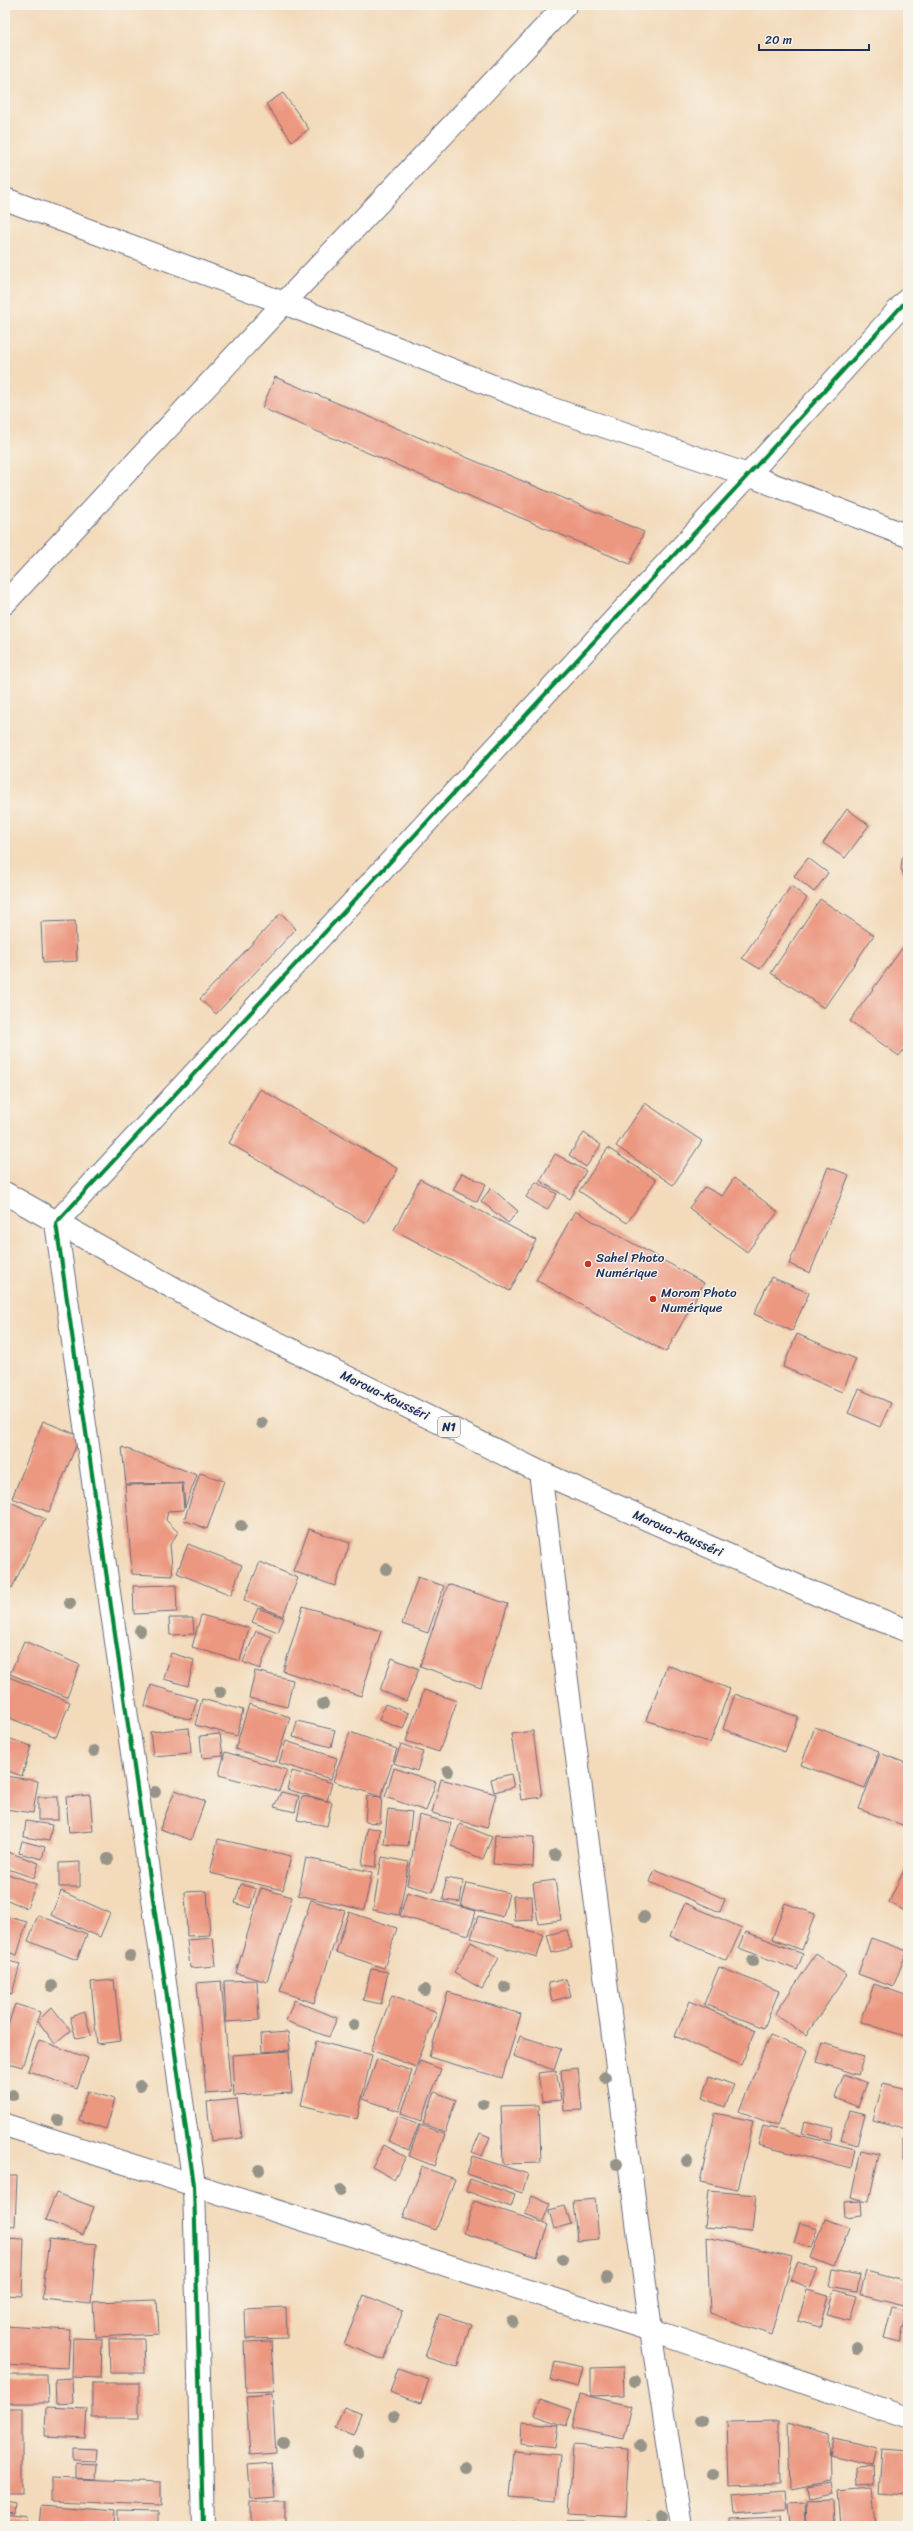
<svg xmlns="http://www.w3.org/2000/svg" width="913" height="2531" font-family="Sriracha,sans-serif">
  <style>
    .building { fill: #ec9780 }
    .lines { fill: none; stroke-linecap: round; stroke-linejoin: round }
    .minor-casing { stroke: #676b7e; stroke-width: 24 }
    .highway-casing { stroke: #676b7e; stroke-width: 24 }
    .minor { stroke: #fff; stroke-width: 22 }
    .highway { stroke: #fff; stroke-width: 22 }
    .cycleway-casing { stroke: #f7f3e8; stroke-width: 6 }
    .cycleway { stroke: #00873e; stroke-width: 4 }
    .tree { fill: #969488 }
    .poi-dot { fill: #c8321e; stroke: #f7f3e8; stroke-width: 1.5 }
    .labels { text-anchor: middle; dominant-baseline: central; stroke-width: 3; stroke-linejoin: round; paint-order: stroke }
    .shield { fill: #f7f3e8; stroke: #5d6a87; stroke-width: 1 }
    .shield-label { font-size: 12px; font-weight: bold; fill: #1b2f5e }
    .poi-label { font-size: 13px; fill: #1b2f5e; stroke: #f7f3e8; text-anchor: start }
    .street-label { font-size: 13px; fill: #1b2f5e; stroke: #f7f3e8 }
  </style>
  <rect width="100%" height="100%" fill="#f7f3e8"/>
  <filter id="ink" filterUnits="userSpaceOnUse"><feTurbulence type="fractalNoise" baseFrequency=".025" numOctaves="2"/><feDisplacementMap in="SourceGraphic" scale="8" xChannelSelector="R" yChannelSelector="G"/><feConvolveMatrix kernelMatrix="1 2 1 2 8 2 1 2 1" color-interpolation-filters="sRGB"/></filter>
  <filter id="wash" filterUnits="userSpaceOnUse"><feTurbulence type="fractalNoise" baseFrequency=".012" numOctaves="4" result="noise"/><feDisplacementMap in="SourceGraphic" scale="16" xChannelSelector="R" yChannelSelector="G"/><feGaussianBlur stdDeviation="0.9" result="paint"/><feColorMatrix in="noise" values="0 0 0 0 0 0 0 0 0 0 0 0 0 0 0 0 0 1.4 0 .05"/><feComposite in="paint" operator="in"/></filter>
  <g filter="url(#wash)">
    <rect width="100%" height="100%" fill="#f3daba"/>
    <g id="blocks">
      <g class="building">
        <path d="M283,93L309,129L292,141L266,104Z"/>
        <path d="M275,377L644,532L630,564L262,408Z"/>
        <path d="M847,809L869,825L845,858L823,843Z"/>
        <path d="M908,849V882L901,869L902,859Z"/>
        <path d="M808,858L828,873L814,892L794,876Z"/>
        <path d="M791,886L807,898L760,969L742,958Z"/>
        <path d="M820,899L874,935L824,1008L771,973Z"/>
        <path d="M281,913L296,929L216,1014L200,999Z"/>
        <path d="M75,921L77,961L43,963L41,922Z"/>
        <path d="M903,947L908,951V1044L899,1056L850,1021Z"/>
        <path d="M260,1089L398,1169L366,1223L229,1143Z"/>
        <path d="M645,1103L702,1141L673,1185L616,1146Z"/>
        <path d="M584,1133L601,1145L586,1167L569,1155Z"/>
        <path d="M608,1148L656,1180L627,1223L579,1191Z"/>
        <path d="M555,1154L586,1171L570,1199L540,1181Z"/>
        <path d="M828,1167L849,1175L810,1273L789,1264Z"/>
        <path d="M462,1173L486,1184L477,1202L453,1190Z"/>
        <path d="M734,1178L778,1212L747,1252L689,1208L705,1187L722,1196Z"/>
        <path d="M420,1179L536,1240L510,1291L394,1230Z"/>
        <path d="M536,1182L557,1194L547,1210L526,1197Z"/>
        <path d="M491,1188L518,1211L508,1223L481,1201Z"/>
        <path d="M575,1211L704,1283L666,1352L536,1280Z"/>
        <path d="M771,1277L809,1293L792,1331L754,1314Z"/>
        <path d="M797,1334L856,1359L842,1392L783,1367Z"/>
        <path d="M859,1389L891,1403L880,1427L848,1413Z"/>
        <path d="M43,1421L80,1436L49,1512L12,1498Z"/>
        <path d="M122,1447L197,1475L185,1507L183,1483L126,1484Z"/>
        <path d="M200,1473L224,1481L207,1529L184,1520Z"/>
        <path d="M182,1484L184,1510L168,1511L166,1520L178,1532L170,1545L173,1576L132,1574L125,1485Z"/>
        <path d="M11,1502L45,1519L12,1588L5,1585V1515Z"/>
        <path d="M309,1529L350,1543L335,1586L293,1571Z"/>
        <path d="M188,1544L242,1565L231,1595L177,1573Z"/>
        <path d="M260,1562L298,1578L283,1616L244,1600Z"/>
        <path d="M418,1577L444,1586L428,1633L402,1624Z"/>
        <path d="M448,1584L508,1604L481,1687L420,1666Z"/>
        <path d="M176,1585L177,1612L134,1614L133,1586Z"/>
        <path d="M303,1606L381,1631L361,1696L283,1671Z"/>
        <path d="M258,1608L284,1618L278,1632L252,1622Z"/>
        <path d="M201,1615L249,1628L240,1661L192,1647Z"/>
        <path d="M169,1618H193L194,1634L170,1635Z"/>
        <path d="M256,1631L272,1637L260,1669L243,1662Z"/>
        <path d="M24,1641L80,1665L67,1697L10,1674Z"/>
        <path d="M171,1653L194,1660L188,1686L164,1679Z"/>
        <path d="M392,1658L419,1669L406,1701L380,1690Z"/>
        <path d="M667,1665L730,1689L710,1743L646,1720Z"/>
        <path d="M255,1671L293,1680L287,1707L249,1698Z"/>
        <path d="M9,1677L70,1702L56,1737L5,1716V1686Z"/>
        <path d="M151,1685L197,1699L191,1720L145,1706Z"/>
        <path d="M424,1690L457,1701L439,1752L406,1741Z"/>
        <path d="M735,1694L798,1717L785,1752L723,1729Z"/>
        <path d="M202,1699L243,1710L237,1736L195,1725Z"/>
        <path d="M249,1704L290,1717L276,1762L235,1749Z"/>
        <path d="M385,1704L409,1713L403,1729L379,1720Z"/>
        <path d="M297,1721L335,1730L331,1747L293,1737Z"/>
        <path d="M815,1727L879,1751L865,1788L801,1765Z"/>
        <path d="M189,1728L191,1753L153,1756L150,1732Z"/>
        <path d="M533,1731L542,1797L521,1800L511,1734Z"/>
        <path d="M350,1732L397,1749L381,1797L333,1781Z"/>
        <path d="M220,1734L223,1756L202,1758L200,1736Z"/>
        <path d="M5,1737L31,1746L22,1776L5,1770Z"/>
        <path d="M286,1741L337,1758L331,1779L279,1763Z"/>
        <path d="M401,1744L423,1752L417,1771L394,1763Z"/>
        <path d="M225,1752L287,1770L279,1791L219,1775Z"/>
        <path d="M880,1753L908,1764V1827L859,1809Z"/>
        <path d="M394,1768L436,1782L426,1811L385,1797Z"/>
        <path d="M292,1771L332,1783L327,1801L287,1789Z"/>
        <path d="M511,1774L514,1787L494,1792L491,1779Z"/>
        <path d="M5,1776L38,1781L33,1813L5,1809Z"/>
        <path d="M441,1779L496,1794L487,1828L432,1813Z"/>
        <path d="M175,1790L205,1801L191,1840L160,1829Z"/>
        <path d="M281,1792L299,1796L295,1812L274,1807Z"/>
        <path d="M90,1795L93,1831L69,1833L66,1797Z"/>
        <path d="M302,1796L332,1802L327,1826L297,1820Z"/>
        <path d="M367,1796L382,1797L380,1823L365,1822Z"/>
        <rect x="38" y="1797" width="20" height="23"/>
        <path d="M388,1809L412,1812L408,1846L384,1844Z"/>
        <path d="M419,1815L451,1823L433,1892L407,1885Z"/>
        <path d="M26,1821L52,1825L49,1841L24,1837Z"/>
        <path d="M460,1824L492,1837L483,1859L451,1846Z"/>
        <path d="M367,1828L380,1829L376,1867L362,1865Z"/>
        <path d="M495,1835L534,1837L533,1867L493,1864Z"/>
        <path d="M218,1839L291,1856L283,1890L210,1873Z"/>
        <path d="M22,1841L45,1847L42,1859L19,1853Z"/>
        <path d="M5,1851L39,1863L34,1878L5,1868Z"/>
        <path d="M382,1857L409,1862L399,1915L373,1910Z"/>
        <path d="M306,1858L372,1872L364,1910L298,1895Z"/>
        <path d="M80,1862V1887H59V1863Z"/>
        <path d="M908,1862V1906L905,1911L889,1902Z"/>
        <path d="M655,1869L725,1899L720,1912L650,1882Z"/>
        <path d="M5,1873L36,1884L27,1908L5,1899Z"/>
        <path d="M446,1878L463,1881L460,1902L443,1900Z"/>
        <path d="M555,1880L561,1920L538,1923L533,1883Z"/>
        <path d="M467,1883L509,1893L503,1917L461,1906Z"/>
        <path d="M241,1884L256,1889L250,1908L235,1903Z"/>
        <path d="M261,1888L292,1897L267,1982L236,1973Z"/>
        <path d="M61,1891L110,1913L100,1937L51,1915Z"/>
        <path d="M207,1891L210,1935L187,1936L185,1892Z"/>
        <path d="M407,1892L476,1911L469,1935L400,1916Z"/>
        <path d="M513,1896H532L533,1920L515,1921Z"/>
        <path d="M311,1900L345,1911L314,2003L280,1991Z"/>
        <path d="M685,1903L742,1928L727,1961L670,1936Z"/>
        <path d="M785,1903L815,1914L802,1950L772,1939Z"/>
        <path d="M349,1912L397,1928L384,1968L336,1952Z"/>
        <path d="M38,1915L87,1934L77,1960L28,1941Z"/>
        <path d="M5,1916L27,1922L17,1955L5,1951Z"/>
        <path d="M478,1916L544,1935L537,1957L471,1938Z"/>
        <path d="M567,1930L572,1948L552,1953L547,1935Z"/>
        <path d="M746,1932L803,1954L797,1970L739,1948Z"/>
        <path d="M213,1938L216,1966L190,1968L187,1940Z"/>
        <path d="M871,1938L907,1951L893,1987L858,1974Z"/>
        <path d="M471,1942L499,1958L482,1989L454,1973Z"/>
        <path d="M816,1954L847,1975L806,2035L775,2014Z"/>
        <path d="M5,1960L20,1964L12,1994L5,1992Z"/>
        <path d="M719,1967L779,1991L764,2028L704,2004Z"/>
        <path d="M371,1969L388,1972L381,2004L363,2000Z"/>
        <path d="M566,1979L571,1996L552,2001L548,1983Z"/>
        <path d="M114,1980L121,2041L97,2044L91,1982Z"/>
        <path d="M257,1980L259,2020L226,2022L224,1981Z"/>
        <path d="M221,1981L231,2092L206,2094L197,1983Z"/>
        <path d="M874,1984L908,1996V2037L861,2022Z"/>
        <path d="M448,1992L521,2014L502,2078L429,2057Z"/>
        <path d="M392,1995L437,2012L416,2067L371,2050Z"/>
        <path d="M294,2000L337,2018L329,2037L286,2021Z"/>
        <path d="M690,2001L756,2030L741,2065L675,2036Z"/>
        <path d="M15,2004L40,2012L22,2067L5,2062V2035Z"/>
        <path d="M52,2007L71,2031L55,2044L38,2021Z"/>
        <path d="M85,2012L91,2036L76,2039L70,2017Z"/>
        <path d="M288,2032L290,2050L262,2052L261,2034Z"/>
        <path d="M770,2035L807,2050L777,2126L739,2111Z"/>
        <path d="M520,2036L561,2049L554,2070L513,2056Z"/>
        <path d="M39,2040L88,2058L77,2088L28,2071Z"/>
        <path d="M316,2041L372,2055L357,2119L301,2105Z"/>
        <path d="M823,2043L864,2056L858,2075L817,2062Z"/>
        <path d="M289,2051L292,2093L234,2096L232,2055Z"/>
        <path d="M377,2059L412,2071L399,2111L363,2099Z"/>
        <path d="M420,2061L441,2069L421,2121L401,2114Z"/>
        <path d="M578,2068L582,2110L564,2111L561,2070Z"/>
        <path d="M556,2071L561,2100L542,2102L538,2073Z"/>
        <path d="M844,2074L867,2083L858,2107L835,2098Z"/>
        <path d="M710,2076L734,2085L725,2107L702,2098Z"/>
        <path d="M883,2083L908,2089V2129L873,2120Z"/>
        <path d="M87,2091L115,2099L106,2129L79,2120Z"/>
        <path d="M435,2092L456,2100L445,2132L423,2124Z"/>
        <path d="M237,2099L242,2138L211,2141L207,2102Z"/>
        <path d="M539,2105L541,2163L503,2164L501,2106Z"/>
        <path d="M849,2110L865,2114L857,2145L841,2140Z"/>
        <path d="M715,2113L753,2121L738,2190L700,2182Z"/>
        <path d="M398,2116L419,2124L409,2150L388,2141Z"/>
        <path d="M805,2121L833,2128L830,2140L802,2133Z"/>
        <path d="M420,2125L445,2134L434,2166L409,2156Z"/>
        <path d="M763,2126L855,2149L851,2168L758,2145Z"/>
        <path d="M480,2133L490,2137L482,2156L472,2152Z"/>
        <rect x="903" y="2138" width="5" height="23"/>
        <path d="M384,2145L406,2157L394,2179L372,2167Z"/>
        <path d="M861,2150L879,2154L869,2201L851,2198Z"/>
        <path d="M472,2156L528,2174L522,2193L467,2174Z"/>
        <path d="M422,2167L455,2179L436,2230L403,2218Z"/>
        <path d="M5,2176H17L15,2226L5,2225Z"/>
        <path d="M470,2179L515,2195L511,2207L466,2191Z"/>
        <path d="M709,2191L756,2195L752,2231L705,2227Z"/>
        <path d="M56,2193L94,2207L83,2235L45,2220Z"/>
        <path d="M532,2196L550,2204L543,2221L525,2214Z"/>
        <path d="M595,2199L599,2239L577,2241L573,2201Z"/>
        <path d="M474,2201L548,2225L537,2257L464,2233Z"/>
        <path d="M861,2201L862,2215L845,2217L844,2202Z"/>
        <path d="M565,2206L571,2224L554,2229L549,2210Z"/>
        <path d="M825,2219L849,2228L834,2267L811,2258Z"/>
        <path d="M800,2223L818,2228L812,2248L794,2243Z"/>
        <path d="M707,2237L792,2257L771,2335L710,2313Z"/>
        <path d="M5,2238L24,2239L22,2296L5,2295Z"/>
        <path d="M49,2239L96,2244L91,2304L42,2299Z"/>
        <path d="M798,2262L818,2270L810,2288L790,2280Z"/>
        <path d="M832,2270L860,2275L857,2291L829,2286Z"/>
        <path d="M866,2271L908,2282V2306L860,2294Z"/>
        <path d="M807,2290L828,2296L820,2327L798,2321Z"/>
        <path d="M834,2290L857,2296L850,2321L827,2315Z"/>
        <path d="M364,2295L403,2311L384,2360L344,2344Z"/>
        <path d="M157,2300L159,2334L95,2337L93,2302Z"/>
        <path d="M286,2307L287,2338L246,2339L245,2309Z"/>
        <path d="M892,2307L907,2311L900,2342L884,2338Z"/>
        <path d="M439,2314L471,2324L457,2367L425,2357Z"/>
        <path d="M5,2326L70,2330L68,2368L5,2365Z"/>
        <path d="M908,2329V2348L903,2347Z"/>
        <path d="M73,2338L102,2339L101,2378L72,2377Z"/>
        <path d="M109,2339H144L145,2373H110Z"/>
        <path d="M271,2341L274,2391L246,2392L244,2342Z"/>
        <path d="M555,2361L583,2367L578,2387L551,2380Z"/>
        <path d="M623,2367L624,2395L591,2396V2368Z"/>
        <path d="M398,2368L429,2379L421,2403L390,2392Z"/>
        <path d="M5,2375H47L48,2403H5Z"/>
        <path d="M72,2378L73,2403L56,2404L55,2379Z"/>
        <rect x="92" y="2383" width="47" height="35"/>
        <path d="M272,2394L276,2453L250,2455L246,2396Z"/>
        <path d="M580,2394L631,2406L623,2439L572,2428Z"/>
        <path d="M540,2399L572,2410L566,2426L534,2415Z"/>
        <path d="M46,2407L87,2409L85,2438L45,2436Z"/>
        <path d="M344,2407L361,2414L353,2436L335,2429Z"/>
        <rect x="5" y="2408" width="17" height="85"/>
        <path d="M779,2421L780,2484L729,2486L727,2422Z"/>
        <path d="M522,2422L558,2425L555,2447L521,2443Z"/>
        <path d="M788,2423L829,2435L830,2481L790,2489Z"/>
        <path d="M834,2438L877,2448L873,2465L830,2455Z"/>
        <path d="M573,2445L629,2449L625,2517L569,2514Z"/>
        <path d="M73,2448L97,2449L96,2461L73,2460Z"/>
        <path d="M882,2450L908,2452L907,2494L879,2492Z"/>
        <path d="M514,2451L560,2455L556,2501L510,2497Z"/>
        <path d="M76,2463L97,2464L96,2479L76,2478Z"/>
        <path d="M272,2463L275,2497L251,2499L248,2465Z"/>
        <path d="M873,2466L874,2484L857,2485L856,2467Z"/>
        <path d="M51,2478L161,2482V2505L51,2501Z"/>
        <path d="M831,2483L833,2494L808,2499L806,2487Z"/>
        <path d="M872,2487L876,2526H841L838,2490Z"/>
        <path d="M784,2491L786,2510L734,2514L732,2495Z"/>
        <path d="M834,2500L835,2526H806L805,2501Z"/>
        <path d="M5,2501L15,2503L14,2514L5,2513Z"/>
        <rect x="250" y="2502" width="35" height="21"/>
        <path d="M804,2503L805,2526H789L787,2504Z"/>
        <path d="M41,2505L115,2511L114,2526H39Z"/>
        <path d="M118,2511L158,2512V2526H118Z"/>
        <path d="M5,2515L26,2518L25,2526H5Z"/>
        <path d="M780,2517L781,2526H729V2519Z"/>
        <path d="M566,2521H587L588,2526H566Z"/>
        <path d="M513,2523L536,2524V2526H513Z"/>
        <path d="M650,2523V2526H631V2525Z"/>
      </g>
    </g>
  </g>
  <g filter="url(#ink)">
    <use href="#blocks" fill-opacity="0" stroke="#676b7e" stroke-width="1"/>
    <g class="lines">
      <defs>
        <g id="minor">
          <path d="M5,199L284,303L538,404L748,475L908,536"/>
          <path d="M5,603L284,303L566,5"/>
          <path d="M540,1472L651,2330L681,2526"/>
          <path d="M5,2125L651,2330L908,2418"/>
          <path d="M203,2526L194,2185L56,1223L748,475L908,299"/>
        </g>
        <path id="highway" d="M5,1193L225,1317L540,1472L816,1594L908,1631"/>
      </defs>
      <use href="#minor" class="minor-casing"/>
      <use href="#highway" class="highway-casing"/>
      <use href="#minor" class="minor"/>
      <use href="#highway" class="highway"/>
      <defs>
        <path id="cycleway" d="M203,2526L194,2185L56,1223L748,475L908,299"/>
      </defs>
      <use href="#cycleway" class="cycleway-casing"/>
      <use href="#cycleway" class="cycleway"/>
    </g>
    <g class="tree">
      <circle cx="262" cy="1423" r="6"/>
      <circle cx="241" cy="1526" r="6"/>
      <circle cx="386" cy="1569" r="6"/>
      <circle cx="70" cy="1603" r="6"/>
      <circle cx="140" cy="1631" r="6"/>
      <circle cx="220" cy="1692" r="6"/>
      <circle cx="323" cy="1704" r="6"/>
      <circle cx="94" cy="1751" r="6"/>
      <circle cx="448" cy="1771" r="6"/>
      <circle cx="155" cy="1792" r="6"/>
      <circle cx="555" cy="1855" r="6"/>
      <circle cx="108" cy="1859" r="6"/>
      <circle cx="644" cy="1917" r="6"/>
      <circle cx="130" cy="1956" r="6"/>
      <circle cx="753" cy="1961" r="6"/>
      <circle cx="52" cy="1986" r="6"/>
      <circle cx="505" cy="1987" r="6"/>
      <circle cx="425" cy="1990" r="6"/>
      <circle cx="354" cy="2025" r="6"/>
      <circle cx="605" cy="2077" r="6"/>
      <circle cx="140" cy="2086" r="6"/>
      <circle cx="13" cy="2095" r="6"/>
      <circle cx="483" cy="2104" r="6"/>
      <circle cx="58" cy="2120" r="6"/>
      <circle cx="687" cy="2161" r="6"/>
      <circle cx="617" cy="2164" r="6"/>
      <circle cx="259" cy="2170" r="6"/>
      <circle cx="341" cy="2190" r="6"/>
      <circle cx="563" cy="2259" r="6"/>
      <circle cx="607" cy="2278" r="6"/>
      <circle cx="512" cy="2321" r="6"/>
      <circle cx="857" cy="2349" r="6"/>
      <circle cx="635" cy="2381" r="6"/>
      <circle cx="394" cy="2416" r="6"/>
      <circle cx="701" cy="2421" r="6"/>
      <circle cx="283" cy="2443" r="6"/>
      <circle cx="641" cy="2445" r="6"/>
      <circle cx="358" cy="2452" r="6"/>
      <circle cx="465" cy="2467" r="6"/>
      <circle cx="713" cy="2474" r="6"/>
      <circle cx="661" cy="2518" r="6"/>
    </g>
  </g>
  <g class="poi-dot">
    <circle cx="588" cy="1264" r="4"/>
    <circle cx="653" cy="1299" r="4"/>
  </g>
  <g class="labels">
    <rect class="shield" x="438" y="1417" width="22" height="20" rx="3"/>
    <g class="shield-label">
      <text x="449" y="1427">N1</text>
    </g>
    <g class="poi-label">
      <text x="596" y="1257">Sahel Photo<tspan x="596" dy="15">Numérique</tspan></text>
      <text x="661" y="1292">Morom Photo<tspan x="661" dy="15">Numérique</tspan></text>
    </g>
    <g class="street-label">
      <text transform="translate(385 1395) rotate(26)">Maroua-Kousséri</text>
      <text transform="translate(678 1533) rotate(24)">Maroua-Kousséri</text>
    </g>
  </g>
  <rect width="913" height="2531" fill="none" stroke="#f7f3e8" stroke-width="20"/>
  <path d="M759 44v6h110v-6" fill="none" stroke="#1b2f5e" stroke-width="2"/>
  <text x="765" y="44" font-size="12" fill="#1b2f5e" stroke="#f7f3e8" stroke-width="3" paint-order="stroke">20 m</text>
</svg>
